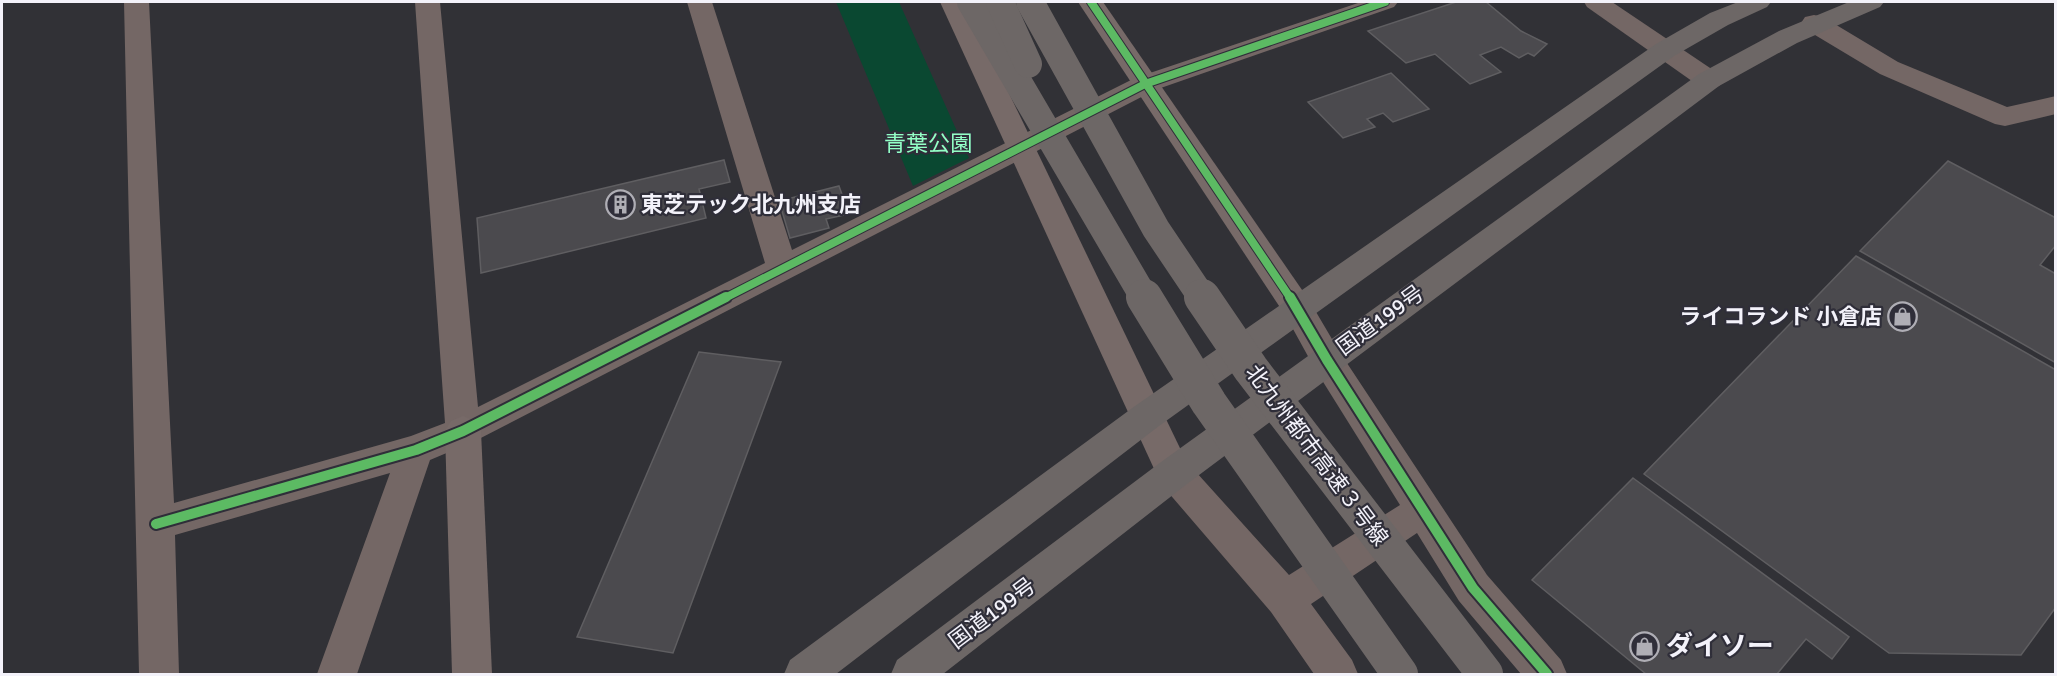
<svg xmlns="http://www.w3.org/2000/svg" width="2057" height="676" font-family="Signika,'Noto Sans JP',sans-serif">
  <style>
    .green { fill: #0a4831 }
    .building { fill: #4b4a4e; stroke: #5f5e61; stroke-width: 1.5 }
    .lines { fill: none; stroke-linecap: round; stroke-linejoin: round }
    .street { fill: #746765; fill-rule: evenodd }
    .secondary { fill: #776a68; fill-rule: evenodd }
    .highway { fill: #6d6766; fill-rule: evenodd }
    .highway-bridge-far1 { stroke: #6d6766; stroke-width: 28 }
    .highway-bridge { stroke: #6d6766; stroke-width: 36 }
    .cycleway-far1-casing { stroke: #2f2e39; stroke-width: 10 }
    .cycleway-casing { stroke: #2f2e39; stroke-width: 14 }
    .cycleway-far1 { stroke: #5cba63; stroke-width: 8 }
    .cycleway { stroke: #5cba63; stroke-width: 10 }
    .labels { text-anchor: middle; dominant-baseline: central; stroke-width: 4.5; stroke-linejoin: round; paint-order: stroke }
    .park-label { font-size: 22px; fill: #93ffc6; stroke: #2f2e39 }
    .poi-label { font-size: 22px; font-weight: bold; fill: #f3f2fa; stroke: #2f2e39; text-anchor: start }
    .street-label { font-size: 22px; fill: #f3f2fa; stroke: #2f2e39 }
    .near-poi-label { font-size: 27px; font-weight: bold; fill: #f3f2fa; stroke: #2f2e39; text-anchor: start }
  </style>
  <rect width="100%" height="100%" fill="#313136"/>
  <path class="green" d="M836,2H899L969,158L913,186Z"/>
  <g class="building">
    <path d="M1456,2H1486L1521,31L1547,44L1534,56L1528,53L1519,58L1501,47L1480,55L1501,72L1470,84L1435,54L1406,63L1368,31Z"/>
    <path d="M1391,73L1429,109L1393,122L1383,113L1367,119L1375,127L1343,138L1308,102Z"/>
    <path d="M724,160L730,182L699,189L706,218L481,273L477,218Z"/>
    <path d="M1948,161L2056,218V245L2040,265L2056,274V363L1860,251Z"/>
    <path d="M839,186L849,214L826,219L829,228L790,238L779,201Z"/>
    <path d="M1856,256L2056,370V607L2021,655L1889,653L1644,474Z"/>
    <path d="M699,352L781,362L673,653L577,637Z"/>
    <path d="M1633,478L1849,637L1832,659L1806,639L1777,674H1646L1532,580Z"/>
  </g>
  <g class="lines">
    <g class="street">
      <path d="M124,2H149L174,503L411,436L445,423L415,2H440L478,407L765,263L687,2H712L792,250L1135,78L1361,2H1398L1394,7L1155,90L475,441L430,460L357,674H317L390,473L175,535L179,674H139Z"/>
      <path d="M1584,2H1612L1719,74L1723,80L1719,86L1709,89L1699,86L1587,7Z"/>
      <path d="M1814,15L1823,17L1898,62L2007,107L2056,96V114L2005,126L1995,124L1880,74L1805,29L1801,23L1805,17Z"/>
      <path d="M1298,297L1309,300L1339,351L1487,575L1561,660L1567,674H1521L1459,601L1417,533L1311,604L1352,660L1358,674H1314L1271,612L1161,484L1156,473L1161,462L1174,457L1187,462L1289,575L1400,505L1315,369L1282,309L1287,300Z"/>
    </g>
    <g class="secondary">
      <path d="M940,2H965L1192,473L1187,484L1174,489L1161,484Z"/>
      <path d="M1078,2H1103L1309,300L1314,309L1309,318L1298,321L1287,318Z"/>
      <path d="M463,416L475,421L481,431L492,674H452L445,431L451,421Z"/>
    </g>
    <g class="highway">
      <path d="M1738,2H1771L1767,7L1728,25L1674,56L1159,426L836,674H784L790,660L1135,406L1656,44L1710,13Z"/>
      <path d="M1849,2H1884L1880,7L1797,43L1719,86L1187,484L943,674H891L897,660L1161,462L1699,74L1779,31Z"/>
    </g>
    <g class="highway-bridge-far1">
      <path d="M971,2L1145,299"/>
      <path d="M1000,2L1028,64"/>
      <path d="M1030,2L1156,229L1203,299"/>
    </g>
    <g class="highway-bridge">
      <path d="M1144,297L1209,403L1400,674"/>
      <path d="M1202,297L1251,369L1485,674"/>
    </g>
    <defs>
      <g id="cycleway-far1">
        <path d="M1091,2L1291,299"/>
        <path d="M723,299L1145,84L1385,2"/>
      </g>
      <g id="cycleway">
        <path d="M1290,297L1327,360L1473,588L1547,674"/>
        <path d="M156,524L416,450L463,431L726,297"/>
      </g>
    </defs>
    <use href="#cycleway-far1" class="cycleway-far1-casing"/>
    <use href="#cycleway" class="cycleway-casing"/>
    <use href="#cycleway-far1" class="cycleway-far1"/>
    <use href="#cycleway" class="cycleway"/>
  </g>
  <defs>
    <symbol id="building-ring" viewBox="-11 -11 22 22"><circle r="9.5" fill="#2f2e39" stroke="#afaeb5" stroke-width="1.5"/><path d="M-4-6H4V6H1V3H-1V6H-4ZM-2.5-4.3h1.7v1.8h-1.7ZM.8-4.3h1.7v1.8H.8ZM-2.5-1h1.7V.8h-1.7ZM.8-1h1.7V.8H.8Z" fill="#afaeb5"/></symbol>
    <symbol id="shop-ring" viewBox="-11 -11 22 22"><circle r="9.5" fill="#2f2e39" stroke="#afaeb5" stroke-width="1.5"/><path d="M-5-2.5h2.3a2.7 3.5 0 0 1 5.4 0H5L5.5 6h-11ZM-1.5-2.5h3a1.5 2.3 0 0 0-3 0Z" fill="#afaeb5"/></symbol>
  </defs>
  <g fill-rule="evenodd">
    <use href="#building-ring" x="604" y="188" width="33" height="33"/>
    <use href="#shop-ring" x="1886" y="300" width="33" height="33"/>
    <use href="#shop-ring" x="1628" y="630" width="33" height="33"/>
  </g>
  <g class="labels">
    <g class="park-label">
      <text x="928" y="143">青葉公園</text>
    </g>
    <g class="poi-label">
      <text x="641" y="204">東芝テック北九州支店</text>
      <text x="1882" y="316" text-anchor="end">ライコランド 小倉店</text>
    </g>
    <g class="street-label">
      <text transform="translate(1380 320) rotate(-36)">国道199号</text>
      <text transform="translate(1317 455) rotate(53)">北九州都市高速３号線</text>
      <text transform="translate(992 613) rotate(-37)">国道199号</text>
    </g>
    <g class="near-poi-label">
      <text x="1666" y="646">ダイソー</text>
    </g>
  </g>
  <rect width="2057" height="676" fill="none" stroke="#f3f2fa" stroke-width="6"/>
</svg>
